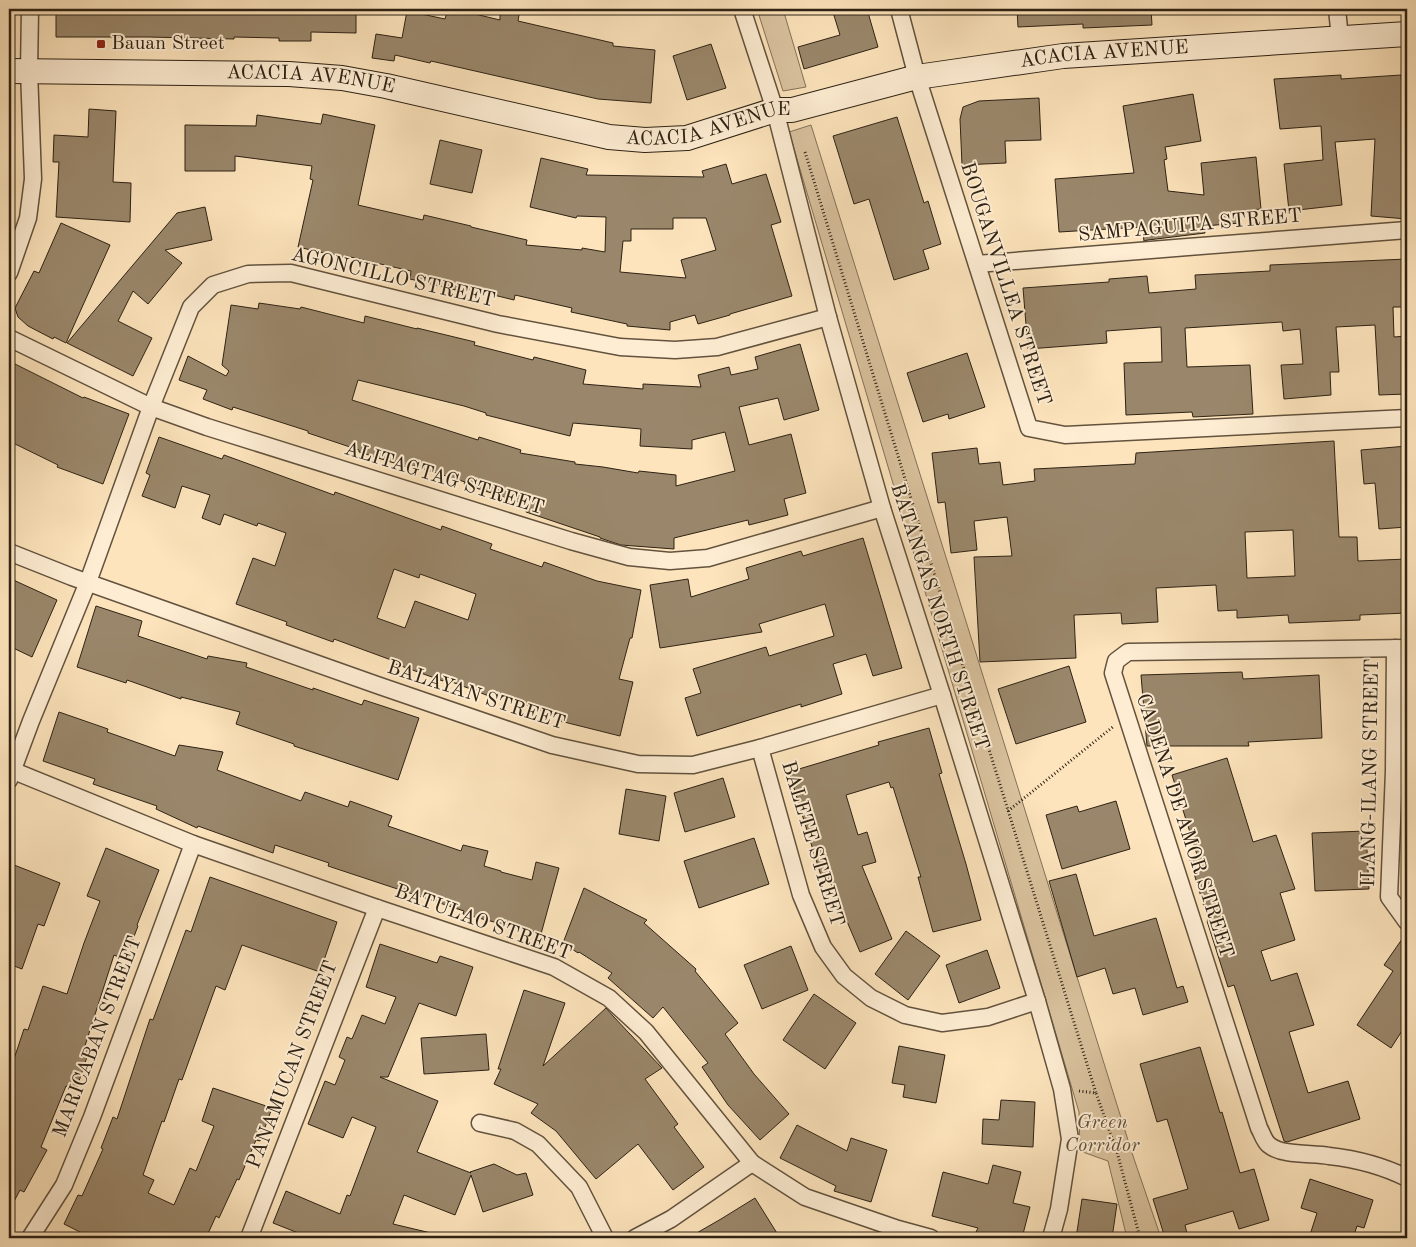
<svg xmlns="http://www.w3.org/2000/svg" width="1416" height="1247" font-family="'Old Standard TT',serif">
  <style>
    .green { fill: #dac39f; stroke: #84725a }
    .building { fill: #9a876b; stroke: #2e2214; fill-rule: evenodd }
    .lines { fill: none; stroke-linecap: round; stroke-linejoin: round }
    .street-casing { stroke: #62523e; stroke-width: 19 }
    .secondary-casing { stroke: #2e2214; stroke-width: 26 }
    .path { stroke: #2e2214; stroke-width: 3; stroke-dasharray: 1 2.5; stroke-linecap: butt }
    .street { stroke: #feedd3; stroke-width: 16 }
    .secondary { stroke: #feedd3; stroke-width: 24 }
    .poi-dot { fill: #8f2418; stroke: #feedd3; stroke-width: 2 }
    .labels { text-anchor: middle; dominant-baseline: central; stroke-width: 4; stroke-linejoin: round; paint-order: stroke }
    .poi-label { font-size: 20px; fill: #2e2214; stroke: #feedd3; text-anchor: start }
    .street-label { font-size: 20px; fill: #2e2214; stroke: #feedd3 }
    .park-label { font-size: 20px; font-style: italic; fill: #62523e; stroke: #feedd3 }
  </style>
  <rect width="100%" height="100%" fill="#fde4bc"/>
  <filter id="stains"><feTurbulence type="fractalNoise" baseFrequency=".004" numOctaves="4"/><feColorMatrix values="0 0 0 0 .2 0 0 0 0 .09 0 0 0 0 .02 0 0 0 .5 -.17"/></filter>
  <radialGradient id="worn" r=".72"><stop offset=".6" stop-color="#630" stop-opacity="0"/><stop offset="1" stop-color="#630" stop-opacity=".3"/></radialGradient>
  <g class="green">
    <path d="M757,9H783L806,87L783,91Z"/>
    <path d="M811,125L1132,1153L1161,1238H1127L1108,1161L1080,1151L1079,1112L789,132Z"/>
  </g>
  <g class="building">
    <path d="M56,9H356V33L311,32V41H279V38L234,37V39L149,37H56Z"/>
    <path d="M448,9H454L500,20V9H520L518,21L613,43V46L655,50L651,103L598,99L431,61L430,63L395,55L394,61L372,58L376,34L402,38L407,11L445,19Z"/>
    <path d="M832,9H867L878,47L804,69L798,47L840,35Z"/>
    <path d="M1017,9H1151L1152,25L1083,28V24L1018,27Z"/>
    <path d="M711,44L726,88L687,100L673,56Z"/>
    <path d="M1341,75V79L1401,75L1407,161V219L1371,216L1375,139L1335,142L1342,205L1289,211L1284,164L1323,160L1321,126L1280,129L1274,79Z"/>
    <path d="M1193,94L1201,141L1165,147L1167,159L1164,160L1168,191L1204,195L1201,163L1256,157L1261,209L1239,211L1240,223L1204,226L1205,233L1148,240L1144,241L1142,227L1059,232L1055,179L1134,173L1123,106Z"/>
    <path d="M1039,98L1041,140L1005,141L1006,163L962,165L960,119L963,107L979,101Z"/>
    <path d="M89,109L116,111L113,182L131,183L130,222L56,217L59,162H53L54,135L88,137Z"/>
    <path d="M323,114L375,125L358,205L423,220L424,215L471,226V227L527,240L526,245L582,250V248L605,252L606,217L577,216L576,218L530,207L541,158L588,169L586,175L704,177L702,171L726,164L732,184L766,174L781,222L771,225L792,296L730,314V315L698,324L695,315L670,322V330L627,326V324L571,312L572,308L515,295L514,300L457,286L456,290L410,279L411,271L346,256V258L298,247L313,180L310,179L312,166L235,156V171H185V125L256,126L257,115L321,124ZM673,218H706L716,250L681,260L686,278L620,272L623,241H631V229H673Z"/>
    <path d="M897,117L924,203L928,201L941,244L923,250L929,269L894,280L869,199L854,204L833,136Z"/>
    <path d="M440,140L482,150L472,193L430,184Z"/>
    <path d="M205,207L212,240L165,250L182,263L148,304L133,291L118,321L152,338L133,376L67,343L177,213Z"/>
    <path d="M61,223L110,245L66,343L54,337L53,339L28,326L18,317L15,308L34,271L39,273Z"/>
    <path d="M1407,259V307H1393L1394,337L1407,336V394L1379,395L1375,325L1336,327L1339,372H1330L1331,395L1284,399L1281,365L1303,364L1300,329L1283,331L1282,322L1185,328L1187,367L1250,365L1253,414L1193,417L1192,412L1126,415L1124,363L1162,362L1161,327L1106,331L1107,343L1028,349L1023,288L1109,282V279L1147,276L1149,293L1196,289L1195,275L1270,271V265Z"/>
    <path d="M259,303L300,309L301,307L364,323L365,316L417,329V328L475,342L474,345L533,360L534,357L586,370L583,384L643,389V384L701,387L698,375L729,367L731,375L758,369L755,357L800,344L819,410L784,420L778,398L739,407L749,445L791,434L806,493L784,499L788,515L749,525L748,520L674,538V549L621,545L600,538V537L526,512L528,505L464,484L465,482L411,465L410,468L359,452V450L308,433V431L233,407L232,410L203,399L207,390L179,380L188,356L226,376L229,371L222,365L231,305L258,309ZM358,380L464,406L486,413V415L570,436L573,423L641,429L640,446L692,449V440L725,432L735,471L676,486V475L639,471L638,473L603,467L575,464V462L520,453L521,450L479,437L478,440L352,400Z"/>
    <path d="M967,353L985,407L949,419L948,414L923,422L907,373Z"/>
    <path d="M9,361L83,398L84,397L129,414L103,484L57,467L58,465L9,441Z"/>
    <path d="M159,437L222,459L224,455L334,495L335,492L441,530L442,526L492,544L490,549L542,567L544,562L597,581L641,590L632,638H630L619,679L633,682L620,736L560,721L561,717L490,692L489,696L444,679L443,681L393,663L394,661L334,639L333,642L286,625L287,622L236,604L253,558L275,566L286,533L258,523L257,526L224,514L220,525L202,518L210,495L182,486L175,508L142,496L150,475L146,473ZM394,569L419,578L420,574L476,594L468,620L415,601L405,628L377,618Z"/>
    <path d="M1334,441L1339,537H1357L1358,561L1407,559V613L1360,615V620L1289,623L1288,615L1237,618V610L1218,611L1216,585L1156,588L1158,622L1122,624L1121,613L1074,615L1076,658L980,662L974,557L1012,556L1007,517L974,521L977,550L951,553L945,502L938,503L932,453L977,448L979,464L1000,462L1003,485L1035,481L1034,469L1135,464L1136,453ZM1293,530L1295,576L1247,578L1245,532Z"/>
    <path d="M1407,446V527L1379,529L1375,483L1364,484L1361,450Z"/>
    <path d="M863,538L902,668L873,676L866,654L833,664L842,694L801,707V704L697,736L685,698L701,693L693,669L766,647L769,656L834,636L825,604L759,624L762,632L660,648L650,585L688,579L691,597L749,579L746,568L801,551L803,556Z"/>
    <path d="M9,578L57,600L32,657L9,646Z"/>
    <path d="M96,606L142,621L138,636L207,659L208,656L247,663L246,667L313,690V688L362,705L364,700L419,718L398,780L294,746V744L236,724L240,712L181,697V699L127,680L126,683L77,667Z"/>
    <path d="M1069,666L1086,722L1016,744L998,689Z"/>
    <path d="M1242,672L1243,679L1319,675L1322,738L1248,742L1249,746H1147L1141,675Z"/>
    <path d="M59,712L108,729L107,732L175,756L179,745L223,752L217,770L301,801L305,792L348,807L350,801L392,816L388,826L461,851L463,845L488,851L484,866L501,871V872L532,880L536,862L559,868L541,934L463,914L464,911L328,866L329,863L275,845L273,853L198,826L197,828L156,809L157,806L93,784L95,779L43,761Z"/>
    <path d="M929,728L942,773L939,774L966,864L981,920L933,932L918,877H921L893,787L891,788L889,782L846,795L858,835L867,832L876,862L862,866L892,939L860,952L828,877L822,879L789,772L879,745L878,742Z"/>
    <path d="M1227,758L1253,842L1276,835L1295,889L1280,893L1295,940L1261,951L1271,981L1297,973L1314,1025L1289,1032L1308,1093L1348,1081L1360,1119L1287,1142L1284,1141L1234,985L1228,987L1207,921L1208,920L1190,860L1198,858L1172,775Z"/>
    <path d="M723,778L735,817L685,832L674,793Z"/>
    <path d="M626,789L666,796L659,841L619,834Z"/>
    <path d="M1116,801L1130,849L1062,869L1046,815L1077,806L1079,812Z"/>
    <path d="M1366,831L1369,889L1315,891L1312,833Z"/>
    <path d="M754,838L769,884L699,908L684,861Z"/>
    <path d="M106,848L159,870L137,925L138,926L125,960L114,955L84,1049L89,1051L76,1090L66,1086L41,1147L47,1150L24,1192L20,1190L9,1211V1074L24,1029L28,1030L43,986L67,994L84,943L100,901L87,896Z"/>
    <path d="M9,863L60,883L44,926L38,924L22,969L9,964Z"/>
    <path d="M1076,874L1094,936L1156,918L1177,988L1183,986L1188,1002L1143,1015L1135,988L1113,994L1105,968L1077,977L1049,881Z"/>
    <path d="M210,877L337,922L320,972L242,945L225,990L216,986L182,1080L179,1079L164,1122L162,1121L143,1175L154,1180L148,1193L174,1205L190,1168L196,1171L214,1126L202,1121L213,1088L272,1108L260,1141L256,1140L239,1180L237,1179L219,1218L216,1216L206,1238H92L64,1224L78,1195L82,1196L103,1149L101,1148L113,1117L117,1119L150,1019L153,1020L186,930L191,932Z"/>
    <path d="M584,888L647,920L644,923L696,969L695,971L738,1023L725,1034L754,1074L789,1114L760,1140L728,1105L702,1067L708,1063L663,1007L653,1018L608,978L612,973L579,952L578,953L563,943Z"/>
    <path d="M906,931L940,956L908,1000L875,974Z"/>
    <path d="M1407,932V1023L1391,1048L1357,1025L1393,971L1384,965Z"/>
    <path d="M380,944L437,963L440,956L473,967L456,1016L419,1003L388,1077H380L438,1101L417,1152L471,1173L470,1172L494,1164L517,1175L526,1173L533,1195L483,1212L471,1175L455,1215L404,1195L393,1224L431,1233V1238H311L273,1223L286,1191L340,1214L347,1195L350,1196L376,1127L352,1117L343,1138L308,1124L325,1081L335,1085L345,1060L339,1057L347,1037L352,1039L362,1015L385,1024L396,997L366,987Z"/>
    <path d="M791,946L808,990L762,1009L744,965Z"/>
    <path d="M987,950L1000,988L959,1003L946,965Z"/>
    <path d="M524,990L565,1003L543,1066L606,1008L613,1016L662,1068L645,1079L678,1124L674,1127L704,1167L673,1190L638,1144L596,1179L556,1131L531,1113L538,1104L494,1084L501,1069H498Z"/>
    <path d="M814,994L856,1023L825,1069L783,1040Z"/>
    <path d="M486,1034L489,1070L424,1074L421,1038Z"/>
    <path d="M899,1046L945,1055L936,1103L903,1097L905,1085L892,1083Z"/>
    <path d="M1200,1047L1220,1113L1222,1112L1240,1173L1254,1169L1269,1220L1239,1229L1233,1211L1185,1225L1188,1238H1165L1153,1199L1188,1189L1167,1119L1157,1122L1140,1064Z"/>
    <path d="M1001,1100L1035,1102L1033,1147L982,1144L983,1119L999,1120Z"/>
    <path d="M797,1125L847,1151L851,1138L887,1150L871,1202L834,1191L836,1186L780,1158Z"/>
    <path d="M993,1165L1021,1172L1013,1203L1030,1207L1022,1238H1001L976,1232L978,1228L932,1216L943,1172L988,1184Z"/>
    <path d="M1310,1179L1373,1200L1364,1228L1357,1226L1353,1238H1309L1317,1213L1301,1208Z"/>
    <path d="M755,1198L780,1238H688L721,1219Z"/>
    <path d="M1082,1199L1117,1204L1112,1238H1076Z"/>
  </g>
  <g class="lines">
    <defs>
      <g id="street">
        <path d="M742,9L775,110L828,317L882,508L942,695L1037,1001L1062,1089L1070,1139L1059,1209L1051,1238"/>
        <path d="M899,9L917,77L1029,428L1065,435L1407,418"/>
        <path d="M1337,9L1340,38"/>
        <path d="M977,264C1120,253 1264,240 1407,230"/>
        <path d="M9,273L28,218L33,179L29,71L30,9"/>
        <path d="M9,338L151,407L207,427L571,541L629,557L670,561L708,558L882,508"/>
        <path d="M9,552L72,577L377,685L552,745L638,764L693,765L760,748L942,695"/>
        <path d="M1395,648L1394,771L1389,897L1407,922"/>
        <path d="M1407,648L1128,652L1116,661L1113,673L1259,1128C1262,1133 1264,1141 1269,1145C1282,1156 1312,1153 1329,1156C1356,1159 1383,1166 1407,1178"/>
        <path d="M760,748L801,895L823,947L844,976L871,998L905,1015L942,1023L988,1017L1037,1001"/>
        <path d="M9,769L193,844L377,908L554,967L609,998L646,1032L752,1163L805,1197L898,1229L931,1238"/>
        <path d="M9,780L31,721L88,582L151,407L191,307L213,285L248,274L291,273L498,324L620,347L675,350L717,347L828,317"/>
        <path d="M480,1123L515,1131L538,1144L579,1187L605,1238"/>
        <path d="M30,1238L64,1185L92,1117L193,844"/>
        <path d="M249,1238L377,908"/>
        <path d="M635,1238L671,1219L752,1163"/>
      </g>
      <g id="secondary">
        <path id="s1" d="M9,71L289,74L342,78L386,86L609,137L645,140L687,138L775,110H792L917,77L1063,56L1407,34"/>
      </g>
    </defs>
    <use href="#street" class="street-casing"/>
    <use href="#secondary" class="secondary-casing"/>
    <g class="path">
      <path d="M805,152L917,518L1096,1093"/>
      <path d="M1008,811L1114,726"/>
      <path d="M1079,1091L1096,1093L1117,1152L1140,1238"/>
    </g>
    <use href="#street" class="street"/>
    <use href="#secondary" class="secondary"/>
  </g>
  <rect class="poi-dot" x="96" y="39" width="10" height="10" rx="2.5"/>
  <g class="labels">
    <g class="poi-label">
      <text x="111" y="44">Bauan Street</text>
    </g>
    <g class="street-label">
      <text stroke="none"><textPath href="#s1" startOffset="1112">ACACIA AVENUE</textPath></text>
      <text stroke="none"><textPath href="#s1" startOffset="302">ACACIA AVENUE</textPath></text>
      <text stroke="none"><textPath href="#s1" startOffset="708">ACACIA AVENUE</textPath></text>
      <text transform="translate(1190 226) rotate(-5)">SAMPAGUITA STREET</text>
      <text transform="translate(393 278) rotate(13)">AGONCILLO STREET</text>
      <text transform="translate(1005 284) rotate(72)">BOUGANVILLEA STREET</text>
      <text transform="translate(444 479) rotate(17)">ALITAGTAG STREET</text>
      <text transform="translate(939 617) rotate(72)">BATANGAS NORTH STREET</text>
      <text transform="translate(476 696) rotate(18)">BALAYAN STREET</text>
      <text transform="translate(1371 773) rotate(-89)">ILANG-ILANG STREET</text>
      <text transform="translate(1184 826) rotate(72)">CADENA DE AMOR STREET</text>
      <text transform="translate(812 844) rotate(73)">BALETE STREET</text>
      <text transform="translate(483 923) rotate(20)">BATULAO STREET</text>
      <text transform="translate(98 1037) rotate(-69)">MARICABAN STREET</text>
      <text transform="translate(293 1065) rotate(-69)">PANAMUCAN STREET</text>
    </g>
    <g class="park-label">
      <text x="1102" y="1123">Green<tspan x="1102" dy="23">Corridor</tspan></text>
    </g>
  </g>
  <rect width="1416" height="1247" fill="none" stroke="#fde4bc" stroke-width="30"/>
  <rect x="10" y="10" width="1396" height="1227" fill="none" stroke="#2e2214" stroke-width="2.5"/>
  <rect x="15" y="15" width="1386" height="1217" fill="none" stroke="#2e2214"/>
  <rect width="100%" height="100%" filter="url(#stains)"/>
  <rect width="100%" height="100%" fill="url(#worn)"/>
</svg>
